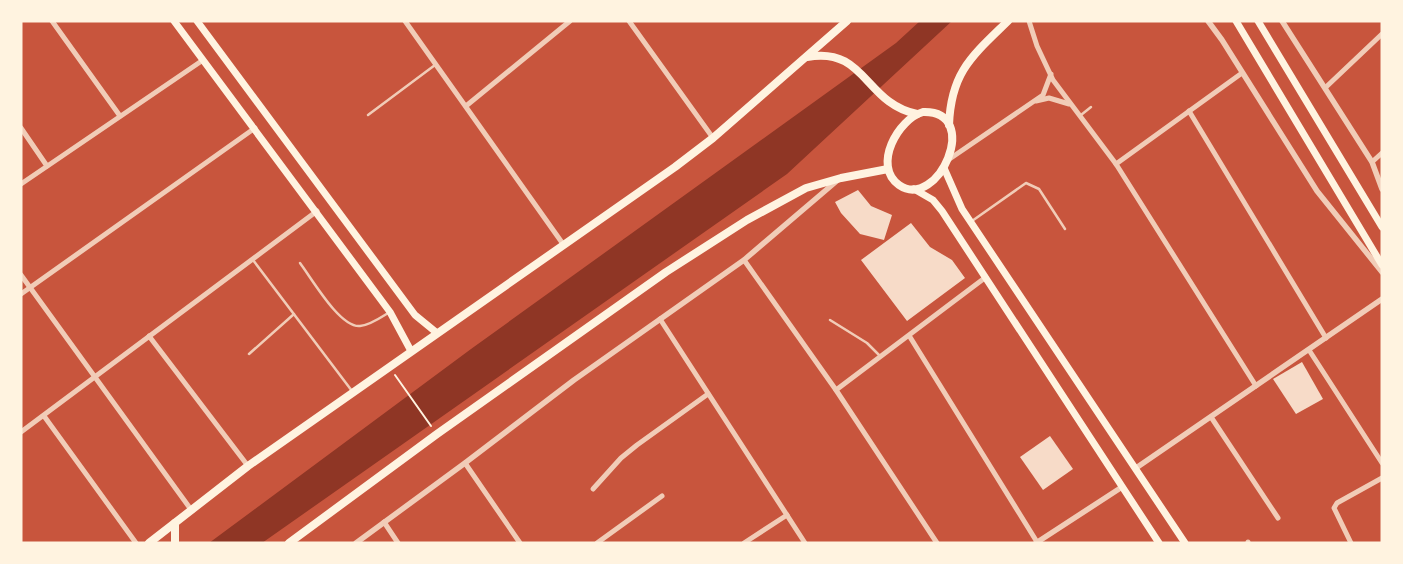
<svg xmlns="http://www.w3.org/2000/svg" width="1403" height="564" font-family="'PT Sans Narrow',sans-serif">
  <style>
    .water { fill: #8f3625 }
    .building { fill: #f7dbc8 }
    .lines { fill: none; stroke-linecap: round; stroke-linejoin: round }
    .path { stroke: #fff3e0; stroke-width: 2 }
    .service { stroke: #f1ccb7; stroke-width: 2.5 }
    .minor { stroke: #f1ccb7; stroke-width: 5 }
    .tertiary { stroke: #f1ccb7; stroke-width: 5.5 }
    .secondary { stroke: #fff3e0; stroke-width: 7 }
    .primary { stroke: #fff3e0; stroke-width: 8 }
  </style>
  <rect width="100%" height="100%" fill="#c8553d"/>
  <path class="water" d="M920,21H952L787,174L262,543H209L471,349L896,43Z"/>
  <g class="building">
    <path d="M858,190L871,206L892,215L884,240L860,234L841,213L835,202Z"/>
    <path d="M911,223L930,247L952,260L965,278L907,321L861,260Z"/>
    <path d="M1302,362L1323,399L1296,414L1273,379Z"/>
    <path d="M1050,436L1073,469L1043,490L1020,457Z"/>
  </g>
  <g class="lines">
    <path class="path" d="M395,375L431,426"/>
    <g class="service">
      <path d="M368,115L435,65"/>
      <path d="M1081,115L1091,107"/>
      <path d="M972,221L1026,183L1039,189L1065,229"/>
      <path d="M253,260L352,391"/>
      <path d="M300,263C312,279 340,328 360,326C370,325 380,318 388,313"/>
      <path d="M830,320L867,343L880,356"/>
      <path d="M249,354L294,314"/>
    </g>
    <g class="minor">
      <path d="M52,21L120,116"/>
      <path d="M405,21L563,244"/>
      <path d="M629,21L713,138"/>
      <path d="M1029,21L1037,46L1053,80L1116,164L1256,386"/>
      <path d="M1325,88L1382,34"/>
      <path d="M1036,101L1049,98L1069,104"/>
      <path d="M466,106L570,21"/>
      <path d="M1189,111L1326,338"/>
      <path d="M21,128L47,166"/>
      <path d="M948,160L1043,95L1051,74"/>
      <path d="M1372,162L1382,153"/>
      <path d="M1116,164L1242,73"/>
      <path d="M21,184L203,60"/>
      <path d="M744,260L836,390L937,543"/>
      <path d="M21,275L192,511"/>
      <path d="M21,294L255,128"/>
      <path d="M660,319L805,543"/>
      <path d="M149,336L248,466"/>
      <path d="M910,337L1037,542"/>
      <path d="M1309,350L1382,463"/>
      <path d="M836,390L986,277"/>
      <path d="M44,416L136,543"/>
      <path d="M1211,417L1278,518"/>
      <path d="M21,432L317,211"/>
      <path d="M465,463L520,543"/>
      <path d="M593,489L621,458L637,445L708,394"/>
      <path d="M384,522L398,543"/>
      <path d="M1248,542V543"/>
      <path d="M597,543L662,496"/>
      <path d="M744,543L787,515"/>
      <path d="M1351,543L1334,508L1337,503L1382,478"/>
    </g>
    <g class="tertiary">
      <path d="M1208,21L1222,40L1317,191L1382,272"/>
      <path d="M1282,21L1372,162L1382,189"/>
      <path d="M1136,468L1382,299"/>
      <path d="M356,543L465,463L574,380L744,260L839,179"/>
      <path d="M1036,543L1122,487"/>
    </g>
    <g class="secondary">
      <path d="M174,21L390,312L411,351"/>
      <path d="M197,21L415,315L437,333"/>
      <path d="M1236,21L1382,265"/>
      <path d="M1258,21L1382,227"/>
      <path d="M944,168L962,209L1185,543"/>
      <path d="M914,189L933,200L942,211L1159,543"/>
    </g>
    <g class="primary">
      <path d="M807,57C866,46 864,103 917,114"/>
      <path d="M923,112C983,110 938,212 899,185C872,166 898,119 923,112Z"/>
      <path d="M949,125C951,72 972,56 1008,21"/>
      <path d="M149,543L248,466L675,167L713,138L847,21"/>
      <path d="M175,543V523"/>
      <path d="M289,543L437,434L666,272L747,220L806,188L841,178L888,169"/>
    </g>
  </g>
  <rect width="1403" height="564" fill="none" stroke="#fff3e0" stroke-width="45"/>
</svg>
